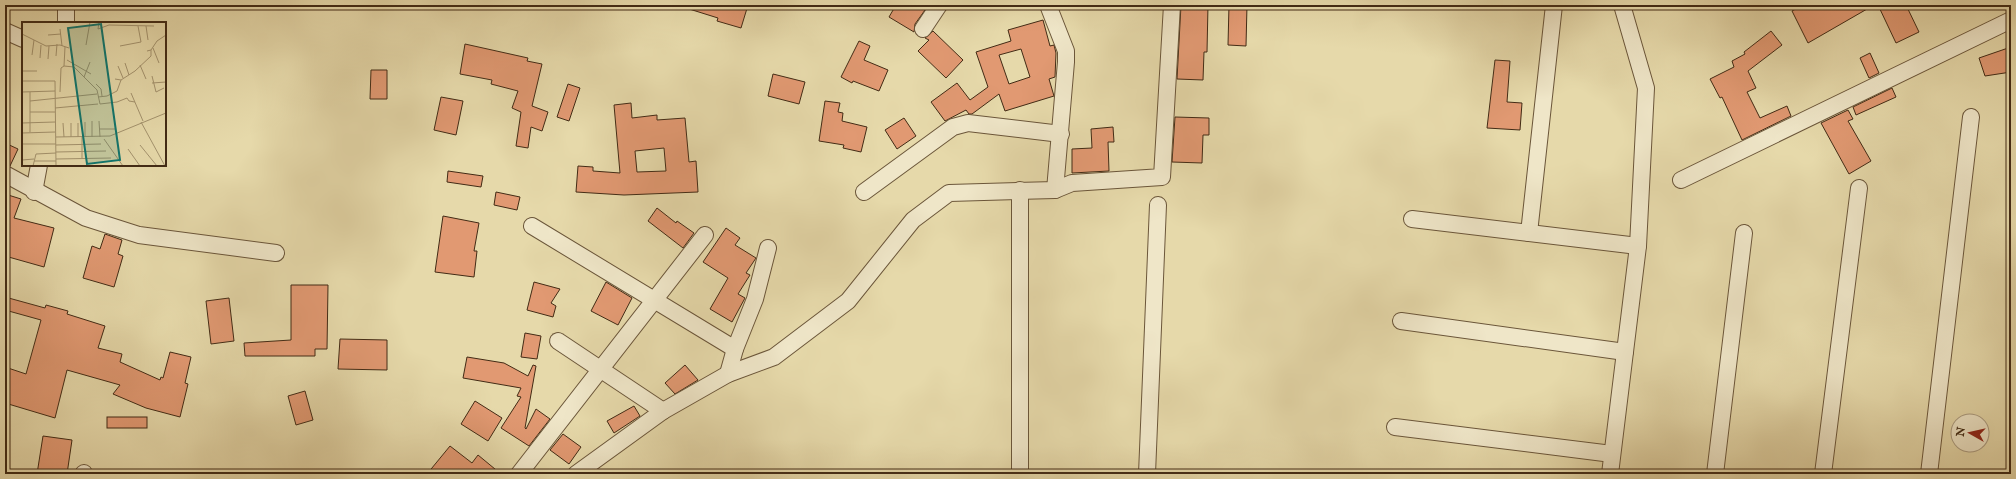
<svg xmlns="http://www.w3.org/2000/svg" width="2016" height="479" font-family="'IM FELL English',serif">
  <style>
    .building { fill: #e19972; stroke: #422b15; fill-rule: evenodd }
    .lines { fill: none; stroke-linecap: round; stroke-linejoin: round }
    .minor-casing { stroke: #6b563a; stroke-width: 18 }
    .minor { stroke: #efe6c8; stroke-width: 16 }
    .inset-road { fill: none; stroke: #a4936e; stroke-width: 1 }
    .view { fill: #0f766e; fill-opacity: 0.15; stroke: #0f766e; stroke-width: 2 }
    .inset-edge { fill: none; stroke: #422b15; stroke-width: 2 }
  </style>
  <rect width="100%" height="100%" fill="#e6d9aa"/>
  <filter id="stains"><feTurbulence type="fractalNoise" baseFrequency=".005" numOctaves="4"/><feColorMatrix values="0 0 0 0 .2 0 0 0 0 .09 0 0 0 0 .02 0 0 0 .5 -.17"/></filter>
  <radialGradient id="worn" r=".72"><stop offset=".6" stop-color="#630" stop-opacity="0"/><stop offset="1" stop-color="#630" stop-opacity=".3"/></radialGradient>
  <g class="building">
    <path d="M686,5H748L741,28L717,21L718,18L686,8Z"/>
    <path d="M896,5H917L925,10L915,24L914,32L889,17Z"/>
    <path d="M1181,5H1208L1207,52H1204L1203,80L1177,79Z"/>
    <path d="M1229,5H1247L1246,46L1228,45Z"/>
    <path d="M1803,5H1874L1808,43L1792,11Z"/>
    <path d="M1878,5H1906L1919,32L1896,43Z"/>
    <path d="M1043,20L1050,46L1054,45L1056,53L1055,77L1049,79L1054,96L1005,111L999,94L972,114H969L966,110L945,121L931,102L957,83L970,100L988,87L976,52L1011,41L1008,30ZM1021,49L1030,77L1009,84L999,55Z"/>
    <path d="M933,31L963,60L946,78L918,51L929,40L925,38Z"/>
    <path d="M1771,31L1782,45L1748,71L1756,88L1747,92L1760,118L1787,106L1791,116L1742,140L1722,97L1720,98L1710,79L1734,67L1732,61L1745,54L1744,52Z"/>
    <path d="M859,41L870,46L864,60L888,70L879,91L853,81L852,83L841,77Z"/>
    <path d="M465,44L528,58L527,61L542,64L532,106L548,112L542,131L531,127L528,148L516,146L521,112L512,108L518,91L491,84L492,80L460,74Z"/>
    <path d="M2011,47V72L1985,76L1979,58Z"/>
    <path d="M1870,53L1879,73L1869,78L1860,58Z"/>
    <path d="M1495,60L1510,61L1507,102L1522,103L1520,130L1487,128Z"/>
    <path d="M371,70H387V99H370Z"/>
    <path d="M773,74L805,82L799,104L768,96Z"/>
    <path d="M568,84L580,88L569,121L557,117Z"/>
    <path d="M1892,88L1896,97L1856,115L1853,107Z"/>
    <path d="M441,97L463,101L456,135L434,130Z"/>
    <path d="M825,101L840,103L838,112L843,113L842,121L867,127L861,152L843,148L844,145L819,141Z"/>
    <path d="M631,103L632,118L657,115V120L685,118L689,162L696,161L698,192L624,195L576,192L578,166L593,167V171L620,173L614,105ZM664,148L666,171L637,172L635,151Z"/>
    <path d="M1848,110L1853,119L1848,121L1871,161L1849,174L1821,123Z"/>
    <path d="M1175,117L1209,118V135H1203L1202,163L1172,162Z"/>
    <path d="M904,118L916,136L897,149L885,130Z"/>
    <path d="M1113,127L1114,142H1108L1109,171L1072,173V149L1092,148L1091,129Z"/>
    <path d="M5,143L18,149L10,166L5,165Z"/>
    <path d="M448,171L483,176L481,187L447,182Z"/>
    <path d="M496,192L520,197L517,210L494,205Z"/>
    <path d="M5,194L21,199L14,218L54,228L44,267L5,256Z"/>
    <path d="M657,208L676,223L677,221L694,233L683,248L648,221Z"/>
    <path d="M443,216L479,223L474,251H477L474,277L435,272Z"/>
    <path d="M726,228L740,238L735,245L756,258L746,273L750,275L738,294L745,298L732,322L710,309L728,278L703,262Z"/>
    <path d="M105,234L122,240L118,254L123,256L114,287L83,278L92,246L100,249Z"/>
    <path d="M534,282L560,289L551,303L556,306L553,317L527,310Z"/>
    <path d="M606,282L632,298L618,325L591,311Z"/>
    <path d="M291,285H328L327,349H315V356H245L244,343L291,340Z"/>
    <path d="M5,297L45,308L46,305L68,311L67,314L105,326L98,348L122,354L120,362L160,380L161,377L163,378L170,352L191,357L185,383L188,384L180,417L146,408L113,394L120,385L67,370L55,418L5,403V378L8,368L26,374L41,320L5,310Z"/>
    <path d="M229,298L234,341L211,344L206,301Z"/>
    <path d="M525,333L541,336L537,359L521,357Z"/>
    <path d="M340,339L387,340V370L338,369Z"/>
    <path d="M467,357L504,363L528,376L533,365L536,366L525,428L526,429L536,409L550,419L529,446L501,428L521,397L517,396L521,388L463,378Z"/>
    <path d="M685,365L698,380L675,394L665,383Z"/>
    <path d="M305,391L313,420L296,425L288,396Z"/>
    <path d="M475,401L502,418L488,441L461,424Z"/>
    <path d="M634,406L640,416L614,433L607,421Z"/>
    <rect x="107" y="417" width="40" height="11"/>
    <path d="M563,434L581,447L569,464L550,450Z"/>
    <path d="M43,436L72,440L67,474H37Z"/>
    <path d="M450,446L472,463L478,455L501,474H427Z"/>
  </g>
  <g class="lines">
    <defs>
      <g id="minor">
        <path d="M66,5V23"/>
        <path d="M1048,5L1066,51V62L1055,190"/>
        <path d="M923,29L939,5"/>
        <path d="M5,31L23,39"/>
        <path d="M5,174L86,218L139,235L276,253"/>
        <path d="M1681,180L2011,20"/>
        <path d="M1020,190V474"/>
        <path d="M34,192L39,165"/>
        <path d="M864,192L953,127L968,123L1061,134"/>
        <path d="M1412,219L1638,246"/>
        <path d="M532,226L735,349"/>
        <path d="M1529,233L1554,5"/>
        <path d="M1401,321L1625,352"/>
        <path d="M558,341L663,411"/>
        <path d="M728,374L735,349L755,299L768,248"/>
        <path d="M1395,427L1612,454"/>
        <path d="M83,474L84,473"/>
        <path d="M519,474L705,235"/>
        <path d="M576,474L663,411L728,374L774,357L848,301L913,220L949,193L1055,190L1072,183L1162,177L1172,5"/>
        <path d="M1147,474L1158,205"/>
        <path d="M1610,474L1638,246L1646,88L1622,5"/>
        <path d="M1715,474L1744,233"/>
        <path d="M1823,474L1859,188"/>
        <path d="M1929,474L1971,117"/>
      </g>
    </defs>
    <use href="#minor" class="minor-casing"/>
    <use href="#minor" class="minor"/>
  </g>
  <g transform="translate(22 22)">
    <rect width="144" height="144" fill="#e6d9aa"/>
    <path class="inset-road" d="M77,0L76,7L87,3L132,4M124,4L126,18M38,7L40,24M0,12L24,24L38,23L47,26M26,13L39,12M64,23L68,0M98,24L119,20L116,4M43,25L42,44L52,45L75,68L78,82L95,80L105,76L107,79L113,80M131,26L137,41M125,29L129,28L135,19L144,13M10,33L12,18M34,34L35,22M18,36L19,23M26,37L27,24M45,38L69,52M103,41L107,53M118,43L124,57M96,44L101,56M0,49H15M130,54L134,70L142,66M62,55L68,40M93,57L99,58L113,49L129,34V28M0,59H33L34,144M130,61L144,60M74,62L79,67L80,74M0,70L33,69M8,70V110M38,70L39,46L42,44M109,71L121,99M76,75L85,74L95,69L99,58M8,79L75,72M33,86L76,82M8,90H33M70,99V115M77,99L78,115M63,100V115M119,100L143,144M0,101L33,100M41,101L42,115M49,101V115M56,101V115M77,107H94M0,111L33,110M34,115L88,114L144,91M60,115V136M82,117L101,144M0,122H34M34,123L79,122M118,123L135,144M106,127L118,144M34,130L84,129M34,137L89,136M0,138L12,137M12,139H34M11,144L14,132L34,131"/>
    <path class="view" d="M79,2L98,138L65,142L46,6Z"/>
    <rect width="144" height="144" class="inset-edge"/>
  </g>
  <rect width="2016" height="479" fill="none" stroke="#e6d9aa" stroke-width="20"/>
  <rect x="6" y="6" width="2004" height="467" fill="none" stroke="#422b15" stroke-width="2"/>
  <rect x="10" y="10" width="1996" height="459" fill="none" stroke="#422b15"/>
  <g transform="translate(1970 433) rotate(278)"><circle r="19" fill="#efe6c8" stroke="#aa9b80"/>
  <path d="M0-3L7 15L0 10L-7 15Z" fill="#8f2418"/>
  <text y="-6" font-size="11" font-weight="bold" text-anchor="middle" fill="#422b15">N</text>
  </g>
  <rect width="100%" height="100%" filter="url(#stains)"/>
  <rect width="100%" height="100%" fill="url(#worn)"/>
</svg>
